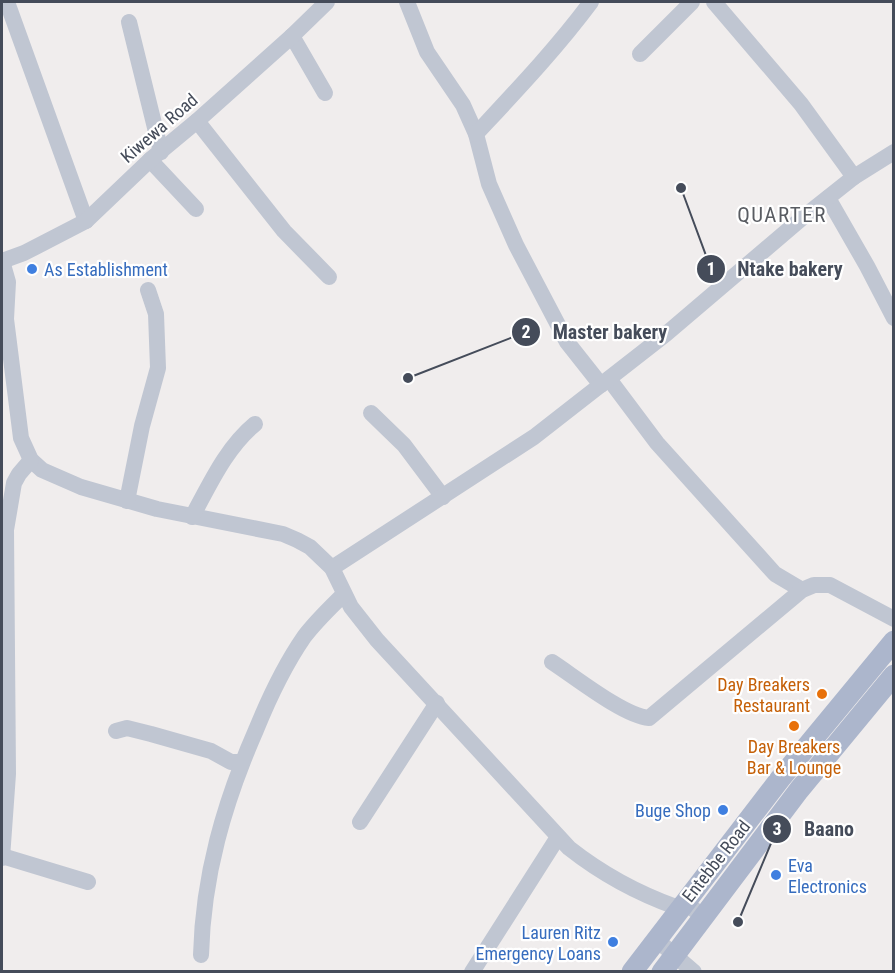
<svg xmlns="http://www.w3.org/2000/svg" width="895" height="973" font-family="'Roboto Condensed',sans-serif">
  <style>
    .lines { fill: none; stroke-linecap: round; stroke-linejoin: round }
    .minor { stroke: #c0c6d2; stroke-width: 16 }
    .major { stroke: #acb6cc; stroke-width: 21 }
    .shop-dot { fill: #3f7fe0; stroke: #fff; stroke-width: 2 }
    .food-dot { fill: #e8710a; stroke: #fff; stroke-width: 2 }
    .labels { text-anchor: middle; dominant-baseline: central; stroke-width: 4.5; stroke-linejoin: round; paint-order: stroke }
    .street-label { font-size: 18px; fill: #454c5a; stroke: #fff }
    .shop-label { font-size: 18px; fill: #366cbe; stroke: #fff; text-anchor: start }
    .food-label { font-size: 18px; fill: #c56008; stroke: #fff; text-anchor: end }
    .quarter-label { font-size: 21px; letter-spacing: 1.5px; fill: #595c62; stroke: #fff }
    .leader { fill: none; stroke: #454c5a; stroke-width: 2 }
    .callout-dot { fill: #454c5a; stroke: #fff; stroke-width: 2 }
    .mark-label { font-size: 18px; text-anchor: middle; font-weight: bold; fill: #fff }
    .callout-label { font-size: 20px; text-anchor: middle; font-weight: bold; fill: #454c5a; stroke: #fff; stroke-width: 4.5; stroke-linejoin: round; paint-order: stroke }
  </style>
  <rect width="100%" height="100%" fill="#f0eded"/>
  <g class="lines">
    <g class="minor">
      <path d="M7,2L86,221"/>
      <path d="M407,2L427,52L463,105L476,134L489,184L516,245L567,342L601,385"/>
      <path d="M714,2L801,104L854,177"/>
      <path d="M129,22L161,152"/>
      <path d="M292,36L325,93"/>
      <path d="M640,54L692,2"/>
      <path d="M197,121L284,231L329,277"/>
      <path d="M476,134C516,91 556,49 591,2"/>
      <path d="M150,160L196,209"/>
      <path d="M828,198L867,266L894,318"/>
      <path d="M2,261L8,282L6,319L21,438L31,460L42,470L81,487L157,509L283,534L297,540L310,547L332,568L351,607L377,640L569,848C602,874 637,893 676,907L684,902L704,917"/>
      <path d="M2,261L24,253L86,221L150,160L197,121L292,36L327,2"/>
      <path d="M609,379L657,443L775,574L802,590"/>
      <path d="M371,413L404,445L443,497"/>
      <path d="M127,501L142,426L158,368L156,314L148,290"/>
      <path d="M192,517C210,484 226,448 255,424"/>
      <path d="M332,568L534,437L666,334L801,219L854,177L894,152"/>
      <path d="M552,662C575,677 624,716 649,718L802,590L814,585H830L894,619"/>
      <path d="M116,731L127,728L151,734L211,751L231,762H242"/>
      <path d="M360,822L437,703"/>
      <path d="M2,856L88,882"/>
      <path d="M2,858L8,774L6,530L14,483L19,474L31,460"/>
      <path d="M657,940L694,972"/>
      <path d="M201,955C203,876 224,803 256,730C269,698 284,666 304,637C316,621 331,607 344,594"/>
      <path d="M472,972L558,837"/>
    </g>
    <g class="major">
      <path d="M632,972L780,779L894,641"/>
      <path d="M662,972L799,790L894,675"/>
    </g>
  </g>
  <g class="shop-dot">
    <circle cx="32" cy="269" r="6"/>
    <circle cx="723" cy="810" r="6"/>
    <circle cx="776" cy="875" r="6"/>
    <circle cx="613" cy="942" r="6"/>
  </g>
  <g class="food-dot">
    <circle cx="822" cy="694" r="6"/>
    <circle cx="794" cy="726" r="6"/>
  </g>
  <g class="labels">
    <g class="street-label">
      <text transform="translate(159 128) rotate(-41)">Kiwewa Road</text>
      <text transform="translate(716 861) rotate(-52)">Entebbe Road</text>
    </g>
    <g class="shop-label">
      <text x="44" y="269">As Establishment</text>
      <text x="711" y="810" text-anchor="end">Buge Shop</text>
      <text x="788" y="865">Eva<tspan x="788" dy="21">Electronics</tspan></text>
      <text x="601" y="932" text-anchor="end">Lauren Ritz<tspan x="601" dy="21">Emergency Loans</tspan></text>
    </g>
    <g class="food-label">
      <text x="810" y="684">Day Breakers<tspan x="810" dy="21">Restaurant</tspan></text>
      <text x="794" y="746" text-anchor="middle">Day Breakers<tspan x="794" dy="21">Bar &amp; Lounge</tspan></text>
    </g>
    <g class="quarter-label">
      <text x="782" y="215">QUARTER</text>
    </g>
  </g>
  <path class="leader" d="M681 188L711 269M408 378L526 332M738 922L777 829"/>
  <g class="callout-dot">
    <circle cx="681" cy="188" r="6"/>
    <circle cx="408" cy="378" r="6"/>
    <circle cx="738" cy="922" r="6"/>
    <circle cx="711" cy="269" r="15"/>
    <circle cx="526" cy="332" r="15"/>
    <circle cx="777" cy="829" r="15"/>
  </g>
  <g class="mark-label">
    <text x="711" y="275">1</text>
    <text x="526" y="338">2</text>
    <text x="777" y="835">3</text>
  </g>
  <g class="callout-label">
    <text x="790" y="276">Ntake bakery</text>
    <text x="610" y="339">Master bakery</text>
    <text x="829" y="836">Baano</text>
  </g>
  <rect width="895" height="973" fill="none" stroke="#454c5a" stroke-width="6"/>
</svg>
